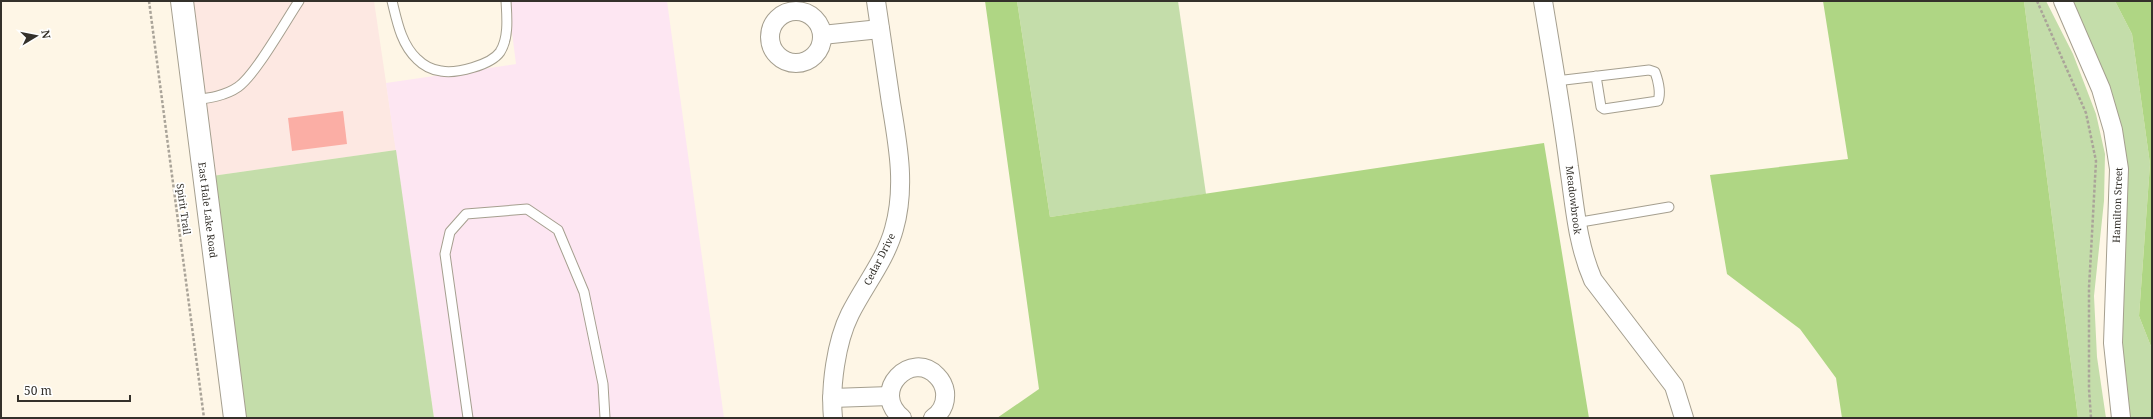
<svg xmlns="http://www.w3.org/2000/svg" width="2153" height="419" font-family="'Noto Serif',serif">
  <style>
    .commercial { fill: #fde8e2 }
    .industrial { fill: #fde6f2 }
    .green { fill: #c4ddaa }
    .forest { fill: #afd684 }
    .building { fill: #fbaea5 }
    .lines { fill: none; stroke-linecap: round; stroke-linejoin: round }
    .lane-casing { stroke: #a59f8f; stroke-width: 11 }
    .street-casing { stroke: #a59f8f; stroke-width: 20 }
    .secondary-casing { stroke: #a59f8f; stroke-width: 24 }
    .path { stroke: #aaa499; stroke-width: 2.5; stroke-dasharray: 3 2; stroke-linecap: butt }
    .lane { stroke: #fff; stroke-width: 9 }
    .street { stroke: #fff; stroke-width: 18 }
    .secondary { stroke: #fff; stroke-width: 22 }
    .labels { text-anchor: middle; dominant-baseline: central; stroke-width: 3.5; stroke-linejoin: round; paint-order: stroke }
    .street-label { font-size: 10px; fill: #34312b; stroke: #fff }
  </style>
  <rect width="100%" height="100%" fill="#fef6e6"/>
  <path class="commercial" d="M191,1H374L396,150L212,176Z"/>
  <path class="industrial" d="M508,1H667L724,418H434L386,83L516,64Z"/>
  <g class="green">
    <path d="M1017,1H1178L1206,194L1050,217Z"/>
    <path d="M2024,1H2046L2073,54L2096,114L2105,154L2104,201L2094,296L2097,357L2106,418H2078Z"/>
    <path d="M2069,1H2115L2132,34L2150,164L2139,316L2152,349V418H2124L2117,374L2122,190Z"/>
    <path d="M396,150L434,418H244L212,176Z"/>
  </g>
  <g class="forest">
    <path d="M985,1H1017L1050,217L1544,143L1589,418H997L1039,389Z"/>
    <path d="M1823,1H2024L2078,418H1842L1836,378L1800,329L1727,274L1710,175L1848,159Z"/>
    <path d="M2115,1H2152V349L2139,316L2150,164L2132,34Z"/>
  </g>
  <path class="building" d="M343,111L347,144L292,151L288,118Z"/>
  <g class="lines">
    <defs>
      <g id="lane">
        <path d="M392,1C397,21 401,44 417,59C424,66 432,70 441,71C456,74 491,65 500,52C509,38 507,17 506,1"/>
        <path d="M1556,81L1649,70L1655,72C1658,80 1661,93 1658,101L1604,109L1601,107L1596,76"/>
        <path d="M194,100C209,98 225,96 238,87C256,74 285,22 299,1"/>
        <path d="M1575,223L1669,207"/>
        <path d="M468,418L445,254L450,232L466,214L527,209L558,230L584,292L603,384L605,418"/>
      </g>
      <g id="street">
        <path d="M1543,1C1552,56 1562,112 1569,167C1575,207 1577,243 1593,280L1674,386L1684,418"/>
        <path d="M2063,1L2101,89L2113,130L2119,169L2113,343L2121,418"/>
        <circle cx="796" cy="37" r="26"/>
        <path d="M822,35L880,29"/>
        <path d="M832,398L890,396"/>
        <path d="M833,418C830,387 836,342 850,314C864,286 886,259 894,229C906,187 898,145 891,103C886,69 881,35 876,1"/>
        <path d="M902,418C869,391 912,349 937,376C941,380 944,385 945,392C946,403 942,412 933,418"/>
      </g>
      <path id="secondary" d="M182,1L235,418"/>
    </defs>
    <use href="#lane" class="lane-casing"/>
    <use href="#street" class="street-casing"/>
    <use href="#secondary" class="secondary-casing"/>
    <g class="path">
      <path d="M149,1L204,418"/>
      <path d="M2037,1L2086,113L2096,161L2089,288V389L2091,418"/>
    </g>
    <use href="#lane" class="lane"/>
    <use href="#street" class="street"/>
    <use href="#secondary" class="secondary"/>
  </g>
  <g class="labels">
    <g class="street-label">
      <text transform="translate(1574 200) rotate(83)">Meadowbrook</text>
      <text transform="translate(2117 205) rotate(-88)">Hamilton Street</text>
      <text transform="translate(184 209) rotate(82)">Spirit Trail</text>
      <text transform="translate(208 210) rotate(83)">East Hale Lake Road</text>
      <text transform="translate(879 259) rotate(-63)">Cedar Drive</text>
    </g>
  </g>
  <rect width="2153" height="419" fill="none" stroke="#34312b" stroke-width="4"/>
  <g transform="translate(36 36) rotate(80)" stroke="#ffffff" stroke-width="3" paint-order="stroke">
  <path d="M0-3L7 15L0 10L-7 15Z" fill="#34312b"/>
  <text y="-6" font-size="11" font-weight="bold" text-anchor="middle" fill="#34312b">N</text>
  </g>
  <path d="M18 395v6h112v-6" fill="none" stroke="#34312b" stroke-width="2"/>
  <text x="24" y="395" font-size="12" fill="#34312b" stroke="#ffffff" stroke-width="3" paint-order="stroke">50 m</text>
</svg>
